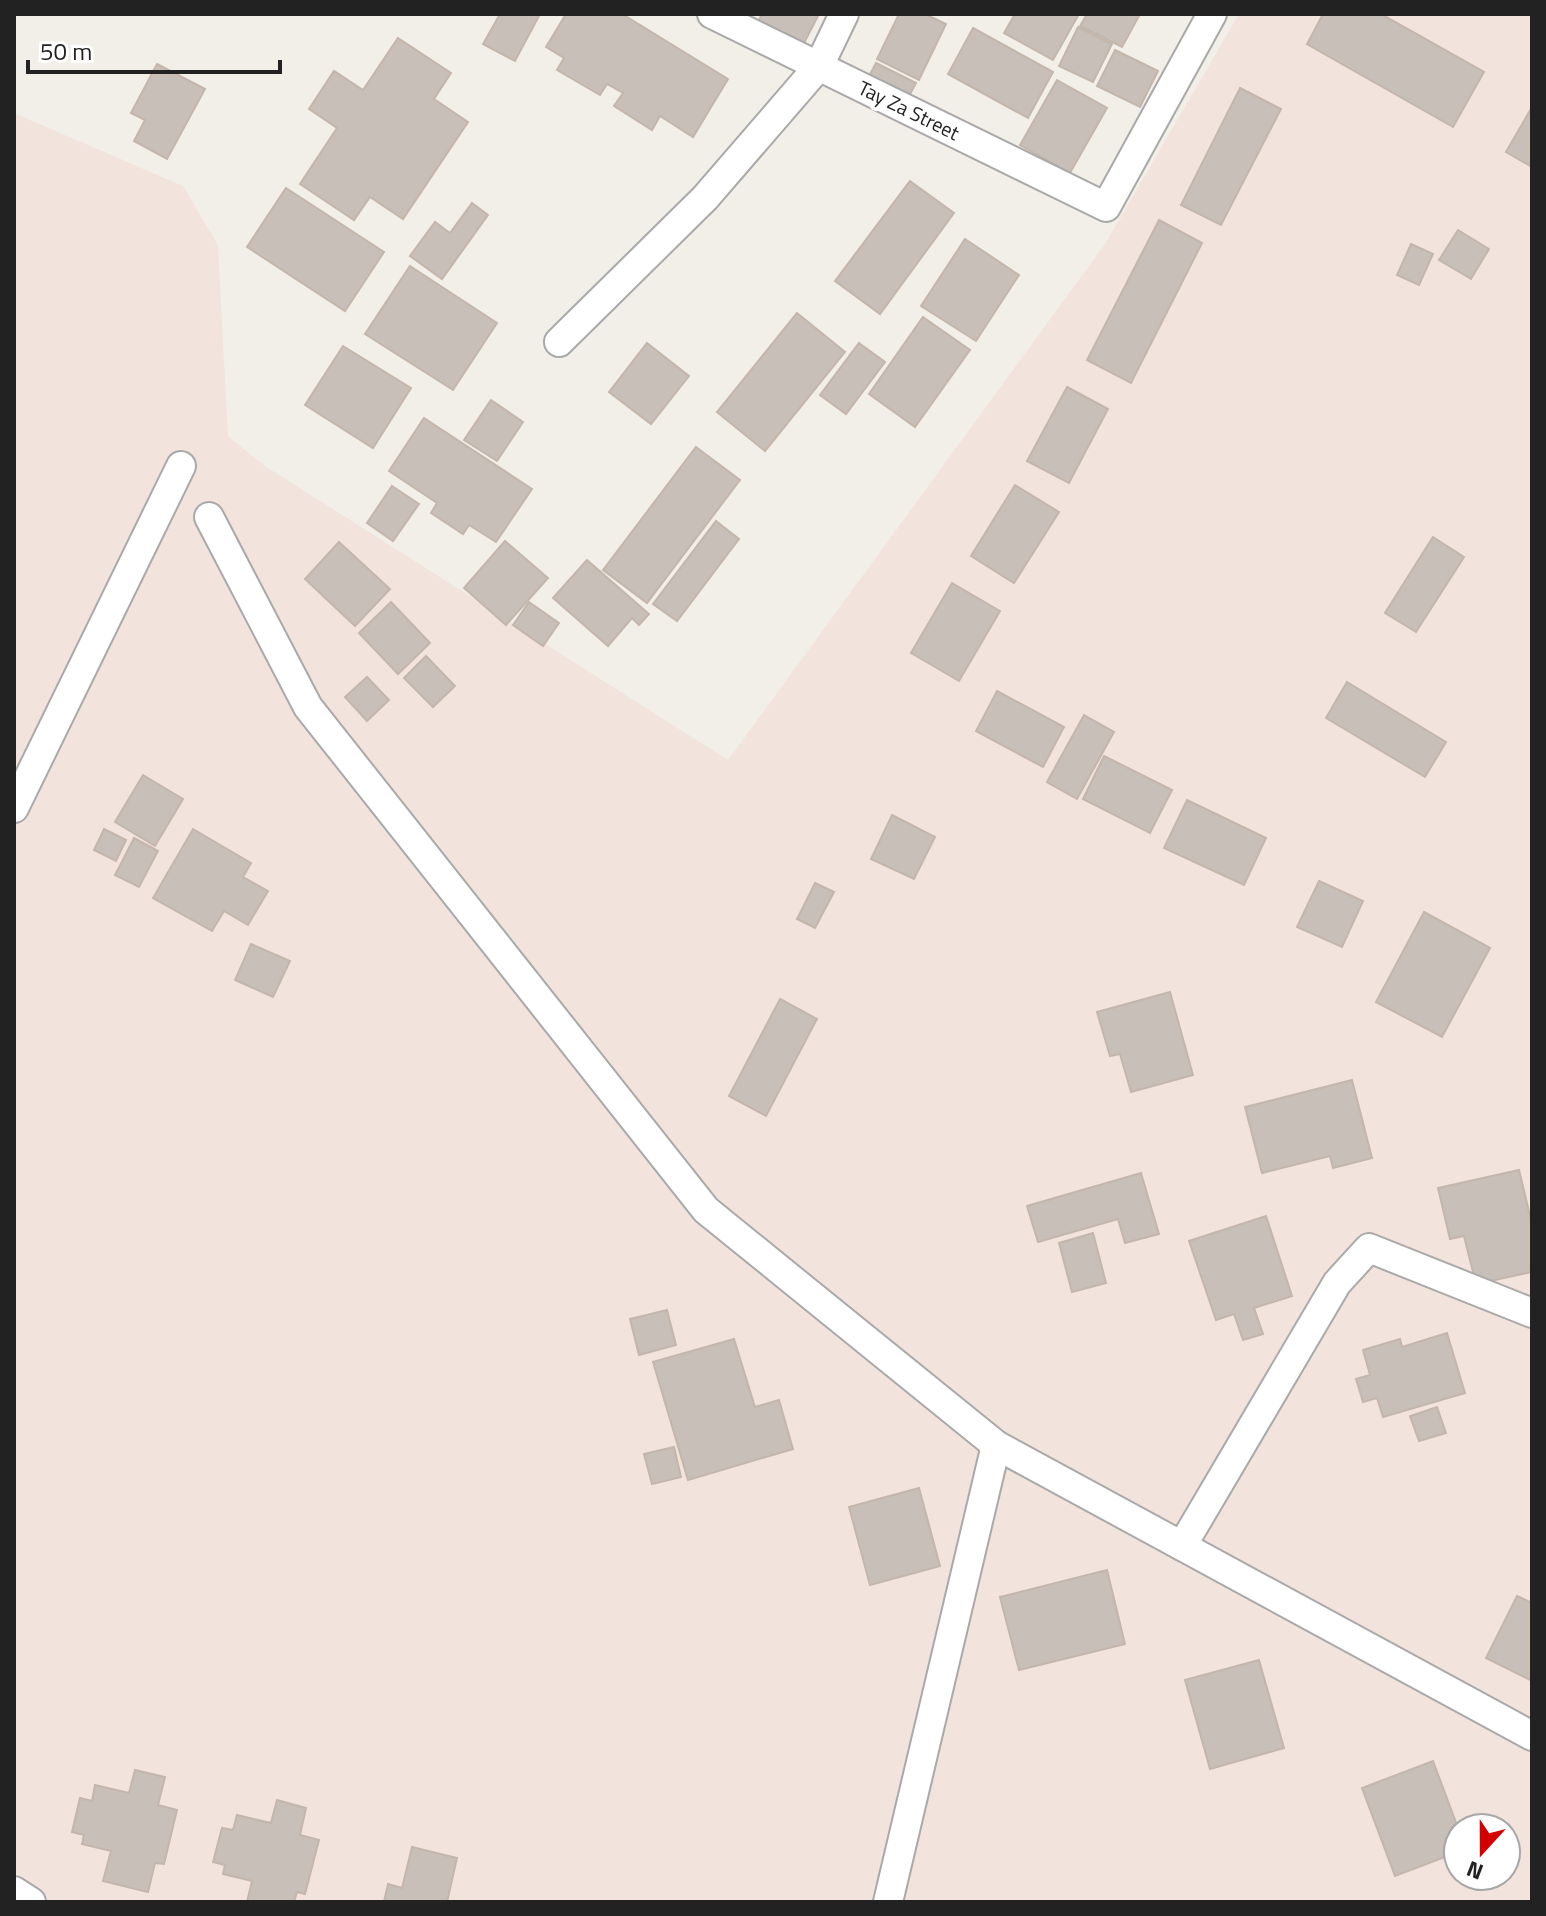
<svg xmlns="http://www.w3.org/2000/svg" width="1546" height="1916" font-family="'Titillium Web',sans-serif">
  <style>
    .military { fill: #f3e3dd; fill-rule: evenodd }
    .building { fill: #c7bfb8; stroke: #c4b6ab; stroke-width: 2 }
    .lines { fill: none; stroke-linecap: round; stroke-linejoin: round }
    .minor-casing { stroke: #a9a9a9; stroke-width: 32 }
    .minor { stroke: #fff; stroke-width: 28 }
    .labels { text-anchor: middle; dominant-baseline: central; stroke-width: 8; stroke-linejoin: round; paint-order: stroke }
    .street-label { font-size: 20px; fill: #222; stroke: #fff }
  </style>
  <rect width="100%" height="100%" fill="#f2efe9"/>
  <path class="military" d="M1239,14H1532V1902H14V113L183,186L218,245L228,436L265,466L728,760L1105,244ZM1458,1828H1506V1876H1458Z"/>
  <g class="building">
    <path d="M500,14H540L515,61L483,44Z"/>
    <path d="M566,14H622L728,79L693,137L660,116L652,130L614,106L623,93L607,84L600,95L557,70L564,58L546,47Z"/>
    <path d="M762,14H819L801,49L756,26Z"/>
    <path d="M899,14H925L946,24L919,80L877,59Z"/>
    <path d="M1015,14H1079L1053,60L1004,33Z"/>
    <path d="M1087,14H1140L1122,47L1080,26Z"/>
    <path d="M1323,14H1381L1484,72L1453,127L1307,44Z"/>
    <path d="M1078,27L1112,44L1093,82L1059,66Z"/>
    <path d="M973,28L1053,72L1028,118L948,74Z"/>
    <path d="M398,38L451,73L434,99L468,122L403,219L370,197L354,220L300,184L337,128L309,109L334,71L363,90Z"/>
    <path d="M1115,50L1158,71L1140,107L1097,86Z"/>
    <path d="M876,63L916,83L908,98L868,78Z"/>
    <path d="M157,64L205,89L167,159L134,141L145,120L131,113Z"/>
    <path d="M1057,80L1107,108L1070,173L1020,145Z"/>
    <path d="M1240,88L1281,109L1221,225L1181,205Z"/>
    <path d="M1532,107V167L1506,152Z"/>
    <path d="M910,181L954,213L880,314L835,281Z"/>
    <path d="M286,188L384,252L345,311L247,247Z"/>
    <path d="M472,203L488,215L442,279L410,256L435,222L450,233Z"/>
    <path d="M1159,220L1202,243L1131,383L1087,360Z"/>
    <path d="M1458,230L1489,249L1471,279L1439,260Z"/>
    <path d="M965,239L1019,275L976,341L921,306Z"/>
    <path d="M1411,244L1433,254L1419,285L1397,275Z"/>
    <path d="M410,266L497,323L453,390L365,334Z"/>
    <path d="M797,313L845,352L765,451L717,412Z"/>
    <path d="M923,317L970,350L915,427L869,394Z"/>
    <path d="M647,343L689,376L651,424L609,392Z"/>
    <path d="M859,343L885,362L846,414L820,395Z"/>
    <path d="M343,346L411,388L373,448L305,405Z"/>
    <path d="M1067,387L1108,409L1069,483L1027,461Z"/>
    <path d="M491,400L523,422L497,461L464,440Z"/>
    <path d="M424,418L532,489L496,542L469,525L463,534L431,513L437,503L389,471Z"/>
    <path d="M696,447L740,480L647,603L603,570Z"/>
    <path d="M1015,485L1059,512L1014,583L971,556Z"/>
    <path d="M392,486L419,504L393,541L367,523Z"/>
    <path d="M716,521L739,539L677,621L653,604Z"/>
    <path d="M1433,537L1464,557L1416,632L1385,613Z"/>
    <path d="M505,541L548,578L506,625L464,588Z"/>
    <path d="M339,542L390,589L355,626L305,579Z"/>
    <path d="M587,560L649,614L639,625L632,618L608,646L553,598Z"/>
    <path d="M952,583L1000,611L959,681L911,653Z"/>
    <path d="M391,602L430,643L398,674L359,633Z"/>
    <path d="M529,602L559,623L543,646L513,625Z"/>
    <path d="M426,656L455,686L433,707L404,678Z"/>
    <path d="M367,677L389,700L367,721L345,697Z"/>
    <path d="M1347,682L1446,742L1425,777L1326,718Z"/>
    <path d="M997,691L1064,727L1043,767L976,731Z"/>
    <path d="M1084,715L1114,732L1077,799L1047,782Z"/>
    <path d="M1104,756L1172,790L1150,833L1083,799Z"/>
    <path d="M143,775L183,799L155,846L115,822Z"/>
    <path d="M1187,800L1266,838L1244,885L1164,848Z"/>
    <path d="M892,815L935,837L914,879L871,859Z"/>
    <path d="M104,829L126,840L116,861L94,850Z"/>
    <path d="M193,829L251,863L243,877L268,891L248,925L224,911L212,931L153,898Z"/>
    <path d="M134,838L158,851L139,887L115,875Z"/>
    <path d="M1319,881L1363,901L1342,947L1297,927Z"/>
    <path d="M815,883L834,892L815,928L797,919Z"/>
    <path d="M1424,912L1490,948L1442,1037L1376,1002Z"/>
    <path d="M251,944L290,961L273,997L235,980Z"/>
    <path d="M1170,992L1193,1075L1131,1092L1120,1054L1110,1056L1097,1012Z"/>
    <path d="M780,999L817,1019L766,1116L729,1096Z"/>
    <path d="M1352,1080L1372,1158L1333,1168L1330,1156L1262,1173L1245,1107Z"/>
    <path d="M1519,1170L1532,1224V1272L1476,1284L1464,1236L1450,1239L1438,1188Z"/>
    <path d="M1141,1173L1159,1234L1125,1243L1118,1219L1038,1242L1027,1206Z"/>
    <path d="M1266,1216L1292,1296L1254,1308L1263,1334L1243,1340L1234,1314L1216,1320L1189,1241Z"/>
    <path d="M1093,1233L1106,1283L1072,1292L1059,1243Z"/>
    <path d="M667,1310L676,1345L639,1355L630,1319Z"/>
    <path d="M1447,1333L1465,1393L1383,1417L1377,1398L1363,1402L1356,1379L1370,1375L1363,1350L1400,1339L1402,1347Z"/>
    <path d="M734,1339L755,1407L779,1400L793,1449L688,1480L653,1362Z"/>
    <path d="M1437,1407L1446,1433L1419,1441L1410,1416Z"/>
    <path d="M674,1447L681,1477L652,1484L644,1454Z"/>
    <path d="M919,1488L940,1566L870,1585L849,1507Z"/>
    <path d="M1107,1570L1125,1644L1019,1670L1000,1597Z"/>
    <path d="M1517,1596L1532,1603V1681L1486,1658Z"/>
    <path d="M1259,1660L1284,1748L1210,1769L1185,1680Z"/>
    <path d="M1433,1761L1458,1828V1852L1395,1876L1362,1788Z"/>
    <path d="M135,1770L165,1777L158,1805L177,1810L164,1864L155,1863L148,1892L103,1881L111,1851L82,1844L84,1835L72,1832L80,1798L92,1801L95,1785L129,1793Z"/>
    <path d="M277,1800L306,1808L300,1835L319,1840L305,1894L297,1892L294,1902H247L252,1881L223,1874L225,1865L213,1862L222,1828L233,1830L237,1815L271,1823Z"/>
    <path d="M412,1847L457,1858L447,1902H384L388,1884L402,1888Z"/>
  </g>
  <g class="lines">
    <defs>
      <g id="minor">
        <path d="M712,14L1106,207L1212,14"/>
        <path d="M559,342L705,198L819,66L844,14"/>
        <path d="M209,517L308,707L706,1210L996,1445L1532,1736"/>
        <path d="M14,808L181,466"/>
        <path d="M1182,1546L1337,1283L1369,1248L1532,1313"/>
        <path d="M14,1891L31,1902"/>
        <path d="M888,1902L996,1445"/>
      </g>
    </defs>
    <use href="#minor" class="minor-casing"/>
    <use href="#minor" class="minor"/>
  </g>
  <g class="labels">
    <g class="street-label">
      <text transform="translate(909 110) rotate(26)">Tay Za Street</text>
    </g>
  </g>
  <rect width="1546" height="1916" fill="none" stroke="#222222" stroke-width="32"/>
  <g transform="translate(1482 1852) rotate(201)"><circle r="38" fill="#ffffff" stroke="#a7a7a7" stroke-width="2"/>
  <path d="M0-6L14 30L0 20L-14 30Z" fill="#d40000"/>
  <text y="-12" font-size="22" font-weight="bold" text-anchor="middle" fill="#222222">N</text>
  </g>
  <path d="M28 60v12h252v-12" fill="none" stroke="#222222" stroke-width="4"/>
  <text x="40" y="60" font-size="24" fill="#222222" stroke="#ffffff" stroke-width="6" paint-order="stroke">50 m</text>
</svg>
